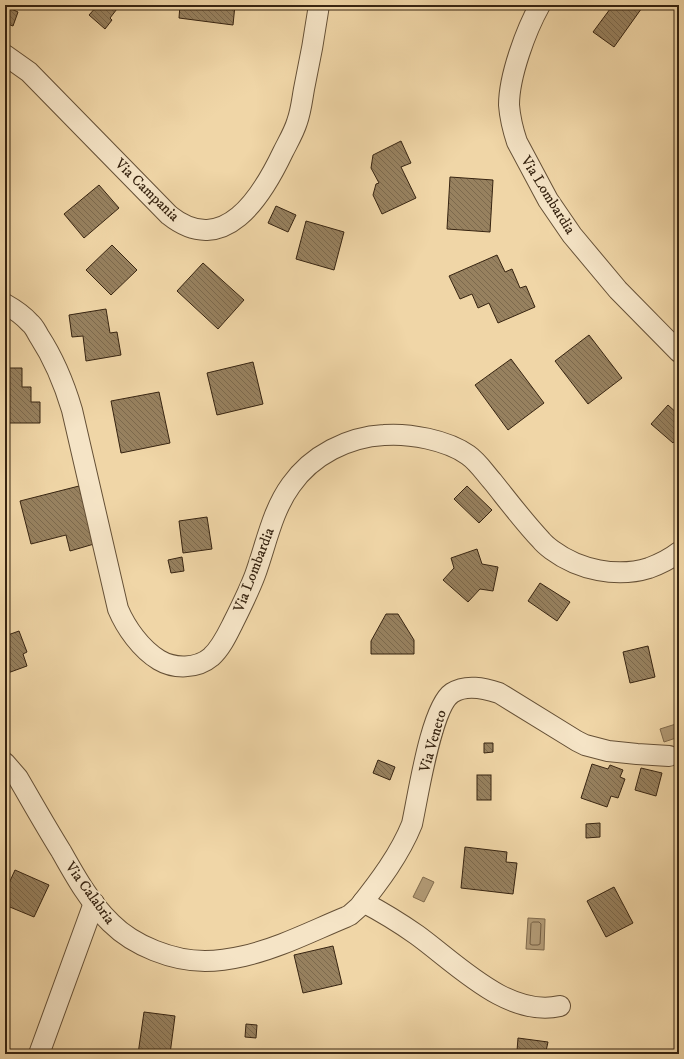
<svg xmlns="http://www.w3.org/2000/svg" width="684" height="1059" font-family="'IM FELL DW Pica',serif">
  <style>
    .water { fill: #b19974; stroke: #806a4c }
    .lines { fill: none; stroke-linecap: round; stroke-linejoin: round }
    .shore { stroke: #745e42; stroke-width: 1 }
    .building { fill: url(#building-back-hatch); stroke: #372411 }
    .minor-casing { stroke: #655036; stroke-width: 22 }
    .minor { stroke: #f5e4c6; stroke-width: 20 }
    .labels { text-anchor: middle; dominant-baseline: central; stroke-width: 3.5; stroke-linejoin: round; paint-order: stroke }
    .street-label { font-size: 15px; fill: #372411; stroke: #f5e4c6 }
  </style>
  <defs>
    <pattern id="building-back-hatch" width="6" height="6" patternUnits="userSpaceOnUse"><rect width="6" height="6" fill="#97815f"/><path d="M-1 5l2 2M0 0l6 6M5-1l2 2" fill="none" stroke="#7c694d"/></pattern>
  </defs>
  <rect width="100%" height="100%" fill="#f0d6a7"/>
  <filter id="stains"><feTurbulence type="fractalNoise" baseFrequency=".005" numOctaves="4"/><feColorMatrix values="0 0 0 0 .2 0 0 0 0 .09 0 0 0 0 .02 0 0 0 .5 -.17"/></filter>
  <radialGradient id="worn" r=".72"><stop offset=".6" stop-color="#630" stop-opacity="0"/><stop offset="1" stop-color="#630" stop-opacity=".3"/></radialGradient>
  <g class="water">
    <path d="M679,723V737L664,742L660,729Z"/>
    <path d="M423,877L434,882L424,902L413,897Z"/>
    <path d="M528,918L545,919L544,950L526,949Z"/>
  </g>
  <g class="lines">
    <path class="shore" d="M533,922H539L541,924L540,944L538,945H532L530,944L531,924Z"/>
  </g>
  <g class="building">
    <path d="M98,5H120L110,18L112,20L105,29L89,15Z"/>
    <path d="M180,5H235L233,25L179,18Z"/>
    <path d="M613,5H644L614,47L593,32Z"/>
    <path d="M5,6L18,12L13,26L5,23Z"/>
    <path d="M401,141L411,163L401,167L416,198L382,214L373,195L376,184L379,183L371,168L373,155Z"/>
    <path d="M450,177L493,180L490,232L447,229Z"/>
    <path d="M99,185L119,208L84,238L64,214Z"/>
    <path d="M276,206L296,215L288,232L268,223Z"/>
    <path d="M306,221L344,232L334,270L296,259Z"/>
    <path d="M112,245L137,270L111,295L86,270Z"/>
    <path d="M497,255L505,272L512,269L520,288L526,286L535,307L498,323L489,303L478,308L472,294L460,299L449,276Z"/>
    <path d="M203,263L244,300L218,329L177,291Z"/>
    <path d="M106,309L110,333L117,332L121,355L86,361L83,336L72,337L69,315Z"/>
    <path d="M589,335L622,378L588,404L555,361Z"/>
    <path d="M511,359L544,403L508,430L475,385Z"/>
    <path d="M253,362L263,404L217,415L207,373Z"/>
    <path d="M5,368H22V387H31V402H40V423H5Z"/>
    <path d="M159,392L170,443L121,453L111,401Z"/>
    <path d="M668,405L679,415V436L673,443L651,424Z"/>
    <path d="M79,486L94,544L70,551L66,535L31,544L20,501Z"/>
    <path d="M467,486L492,510L479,523L454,499Z"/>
    <path d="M207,517L212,549L183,553L179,521Z"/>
    <path d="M477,549L482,564L498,567L493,591L480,589L468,602L443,580L454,568L451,558Z"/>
    <path d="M182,557L184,571L171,573L168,560Z"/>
    <path d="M540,583L570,602L557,621L528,601Z"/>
    <path d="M386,614H398L414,640V654H371V641Z"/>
    <path d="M19,631L27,652L23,654L27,666L5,674V636Z"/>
    <path d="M648,646L655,677L630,683L623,652Z"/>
    <path d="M484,743H493V752L484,753Z"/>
    <path d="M378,760L395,767L390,780L373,773Z"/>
    <path d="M592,764L608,769L610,765L623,770L620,777L625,779L618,798L611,796L607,807L581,798Z"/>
    <path d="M641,768L662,773L656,796L635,790Z"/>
    <rect x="477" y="775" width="14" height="25"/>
    <path d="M600,823V837L586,838V824Z"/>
    <path d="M465,847L507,852L506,862L517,863L513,894L461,888Z"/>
    <path d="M15,870L49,885L34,917L5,905V892Z"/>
    <path d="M614,887L633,923L606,937L587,901Z"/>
    <path d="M333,946L342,984L303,993L294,955Z"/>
    <path d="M144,1012L175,1016L170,1054H138Z"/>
    <path d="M246,1024L257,1025L256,1038L245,1037Z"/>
    <path d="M518,1038L548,1042L546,1051L558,1052L557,1054H509V1050L517,1051Z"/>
  </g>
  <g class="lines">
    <defs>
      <g id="minor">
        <path d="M540,5C526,30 509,76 509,105C510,118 513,130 517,142L548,200L572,235L618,290L679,352"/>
        <path d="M5,55L29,72L169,215C224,259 262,196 283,152C288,142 294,132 297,122C301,111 302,100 304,89C310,61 315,33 319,5"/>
        <path d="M5,304C14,309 23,315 30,323C34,326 36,331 39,336C54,359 64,383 72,410L118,609C126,628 141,649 159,660C174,669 197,669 211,657C221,648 227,635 233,623C241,607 249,591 255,575C266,545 272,511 291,485C312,455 348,437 384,435C409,433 447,440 468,455C478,462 485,473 493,482C509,502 524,522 541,540C544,544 548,547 552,550C579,570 617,578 649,568C660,564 670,559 679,552"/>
        <path d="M5,763L18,778C32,802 46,827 61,851C75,876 90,903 111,923C134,946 173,961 205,961C218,961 231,959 244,956C279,948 312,931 346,917L350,915L359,907C379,882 400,854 412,824C418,797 431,707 452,693C466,684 484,688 499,693L577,741L585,745L608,751L637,754L669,756"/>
        <path d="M363,902C382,912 400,923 417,935C457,964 508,1018 560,1006"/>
        <path d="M39,1054L94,903"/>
      </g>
    </defs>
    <use href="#minor" class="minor-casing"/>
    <use href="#minor" class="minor"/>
  </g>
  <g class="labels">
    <g class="street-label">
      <text transform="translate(147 190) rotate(44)">Via Campania</text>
      <text transform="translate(548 195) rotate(58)">Via Lombardia</text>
      <text transform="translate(254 570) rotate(-69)">Via Lombardia</text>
      <text transform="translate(433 741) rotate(-74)">Via Veneto</text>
      <text transform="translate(90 893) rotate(54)">Via Calabria</text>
    </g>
  </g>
  <rect width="684" height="1059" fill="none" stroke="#f0d6a7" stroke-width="20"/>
  <rect x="6" y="6" width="672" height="1047" fill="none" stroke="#372411" stroke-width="2"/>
  <rect x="10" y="10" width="664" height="1039" fill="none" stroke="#372411"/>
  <rect width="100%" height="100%" filter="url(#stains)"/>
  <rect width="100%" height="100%" fill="url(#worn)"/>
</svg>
